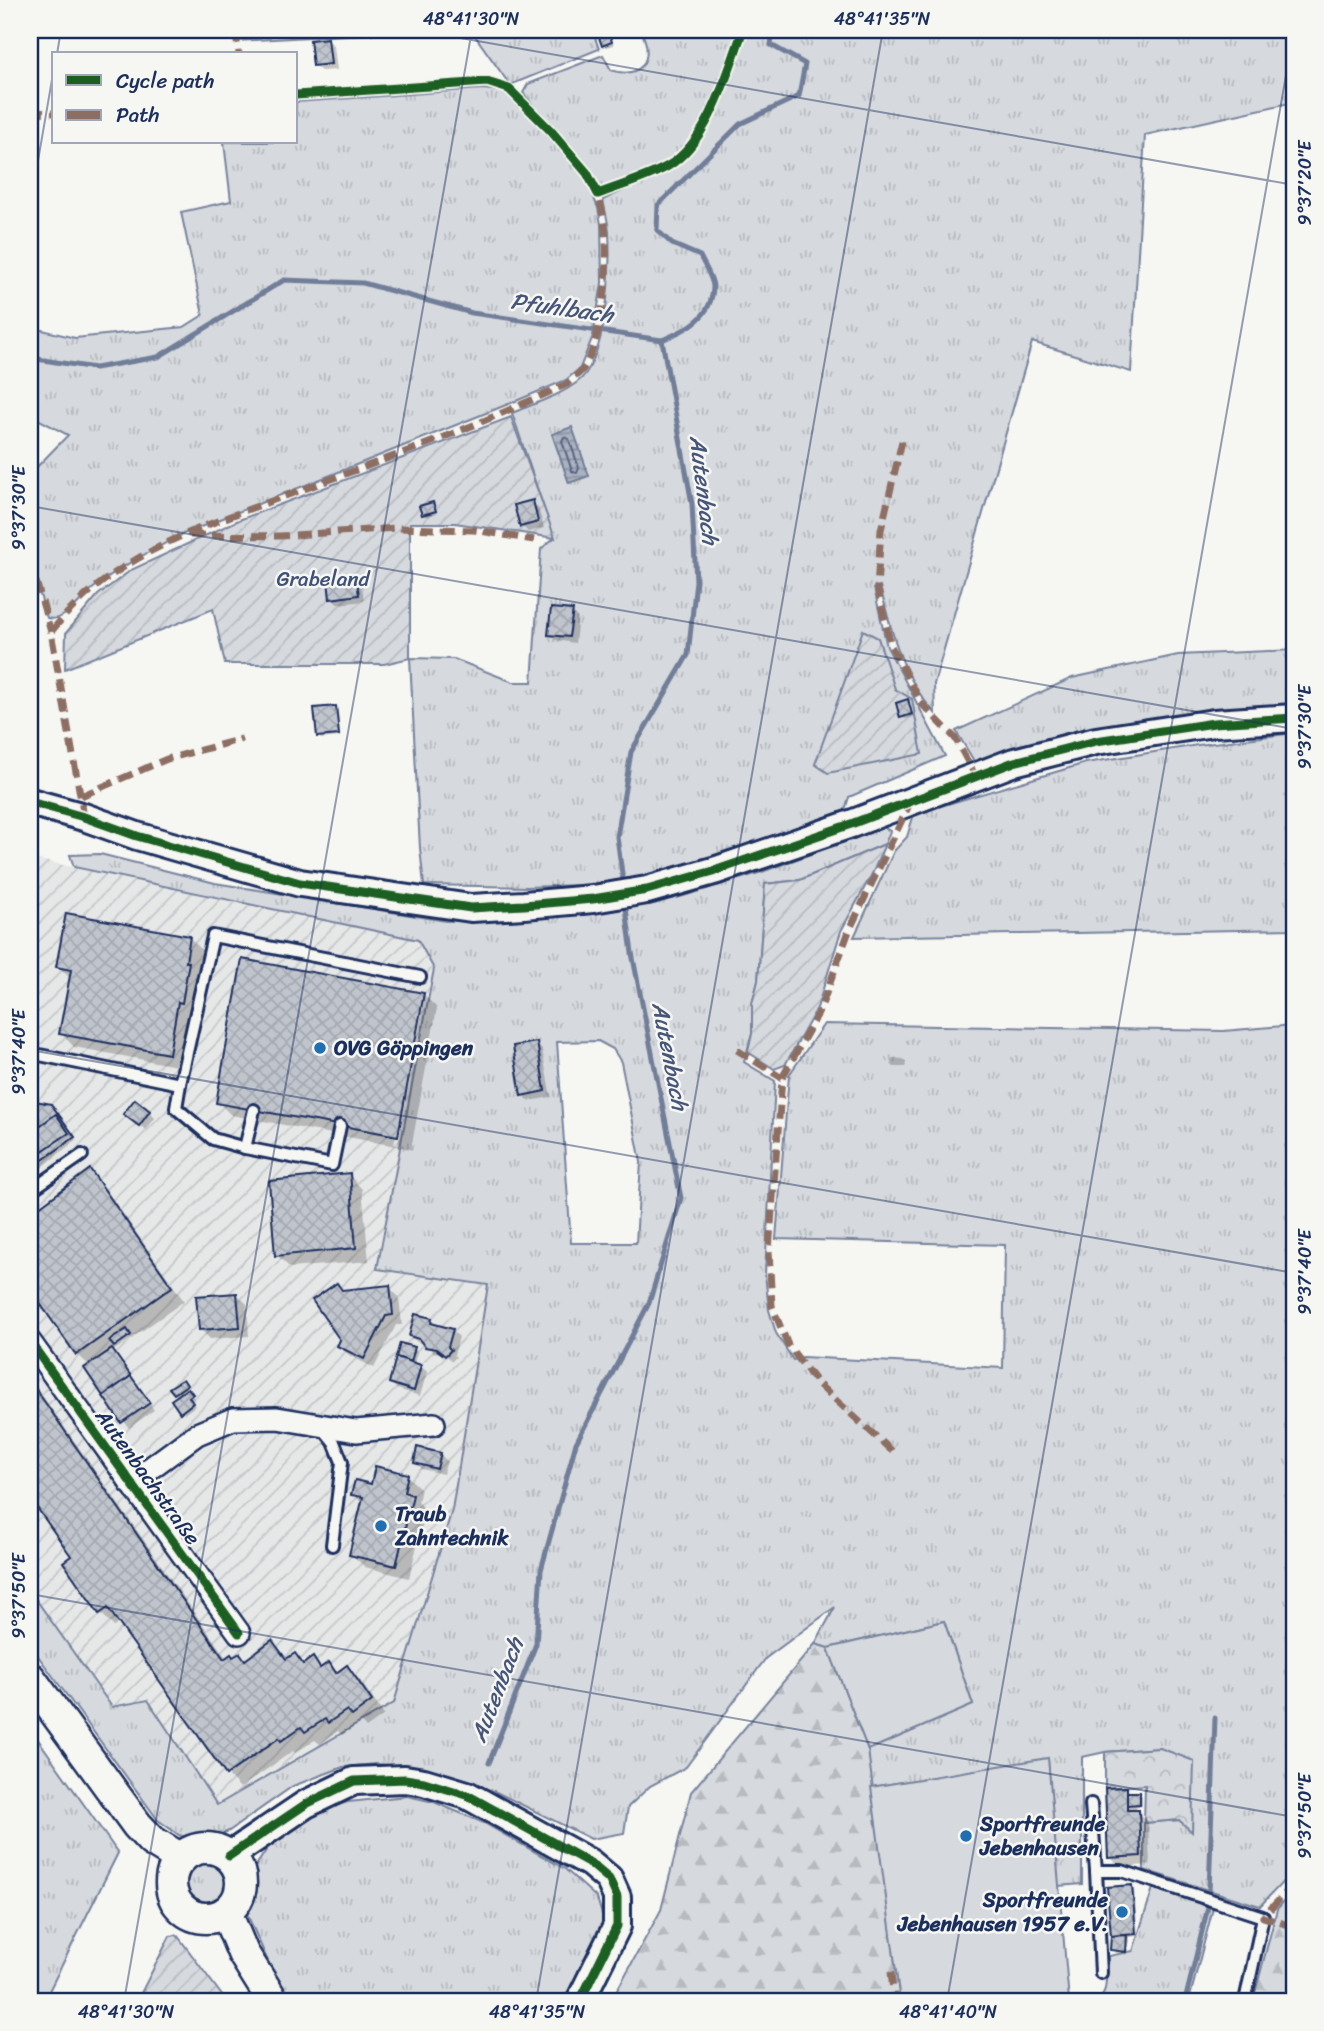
<svg xmlns="http://www.w3.org/2000/svg" width="1324" height="2031" font-family="Sriracha,sans-serif">
  <style>
    .industrial { fill: url(#industrial-furrows) }
    .grass { fill: url(#grass-tufts); stroke: #78849e; stroke-width: 2; fill-rule: evenodd }
    .forest { fill: url(#forest-firs); stroke: #78849e; stroke-width: 2 }
    .park { fill: url(#park-crowns); stroke: #78849e; stroke-width: 2 }
    .garden { fill: url(#garden-furrows); stroke: #78849e; stroke-width: 2 }
    .pitch { fill: #d6d9dd; stroke: #78849e; stroke-width: 2 }
    .water { fill: url(#water-rules); stroke: #717e99; stroke-width: 2 }
    .shadow { fill: #0003; fill-rule: evenodd }
    .lines { fill: none; stroke-linecap: round; stroke-linejoin: round }
    .shore { stroke: #556385; stroke-width: 2 }
    .stream { stroke: #717e99; stroke-width: 5 }
    .building { fill: url(#building-cross-hatch); stroke: #1b2f5e; stroke-width: 2 }
    .service-casing { stroke: #1b2f5e; stroke-width: 16 }
    .minor-casing { stroke: #1b2f5e; stroke-width: 26 }
    .tertiary-casing { stroke: #1b2f5e; stroke-width: 32 }
    .secondary-casing { stroke: #1b2f5e; stroke-width: 35 }
    .service { stroke: #f6f6f2; stroke-width: 10 }
    .minor { stroke: #f6f6f2; stroke-width: 21 }
    .tertiary { stroke: #f6f6f2; stroke-width: 26 }
    .secondary { stroke: #f6f6f2; stroke-width: 30 }
    .quiet { stroke: #8d6e63; stroke-width: 7; stroke-dasharray: 14 7; stroke-linecap: butt }
    .cycleway-casing { stroke: #f6f6f2; stroke-width: 13 }
    .cycleway { stroke: #1b5e20; stroke-width: 9 }
    .ticks { fill: none; stroke: #1b2f5e; stroke-width: 2; stroke-opacity: 0.45 }
    .poi-dot { fill: #1f6fb2; stroke: #f6f6f2; stroke-width: 2.5 }
    .labels { text-anchor: middle; dominant-baseline: central; stroke-width: 5; stroke-linejoin: round; paint-order: stroke }
    .park-label { font-size: 21px; fill: #405177; stroke: #f6f6f2 }
    .poi-label { font-size: 21px; font-weight: bold; fill: #1b2f5e; stroke: #f6f6f2; text-anchor: start }
    .street-label { font-size: 21px; fill: #1b2f5e; stroke: #f6f6f2 }
    .water-label { font-size: 23px; font-style: italic; fill: #46567b; stroke: #f6f6f2 }
    .neatline { fill: none; stroke: #1b2f5e; stroke-width: 2.5 }
    .ticks-label { font-size: 18px; text-anchor: middle; fill: #1b2f5e }
  </style>
  <defs>
    <pattern id="industrial-furrows" width="10" height="10" patternUnits="userSpaceOnUse" patternTransform="scale(1.75)"><rect width="10" height="10" fill="#e6e7e7"/><path d="M-1 1l2-2M0 10L10 0M9 11l2-2" fill="none" stroke="#c5c6c9"/></pattern>
    <pattern id="grass-tufts" width="24" height="20" patternUnits="userSpaceOnUse" patternTransform="scale(1.75)"><rect width="24" height="20" fill="#d6d9dd"/><path d="M3 7l-1-3M5 7V3M7 7l1-3M15 17l-1-3M17 17v-4M19 17l1-3" fill="none" stroke="#b7bbc0"/></pattern>
    <pattern id="forest-firs" width="22" height="20" patternUnits="userSpaceOnUse" patternTransform="scale(1.75)"><rect width="22" height="20" fill="#d6d9dd"/><path d="M5 1l3.5 6h-7zM16 11l3.5 6h-7z" fill="#b7bbc0"/></pattern>
    <pattern id="park-crowns" width="20" height="18" patternUnits="userSpaceOnUse" patternTransform="scale(1.75)"><rect width="20" height="18" fill="#d6d9dd"/><path d="M2 6a3 3 0 1 1 6 0M12 15a3 3 0 1 1 6 0" fill="none" stroke="#b7bbc0"/></pattern>
    <pattern id="garden-furrows" width="10" height="10" patternUnits="userSpaceOnUse" patternTransform="scale(1.75)"><rect width="10" height="10" fill="#d6d9dd"/><path d="M-1 1l2-2M0 10L10 0M9 11l2-2" fill="none" stroke="#b7bbc0"/></pattern>
    <pattern id="water-rules" width="6" height="5" patternUnits="userSpaceOnUse" patternTransform="scale(1.75)"><rect width="6" height="5" fill="#abb2c0"/><path d="M0 2.5h6" fill="none" stroke="#8a919f"/></pattern>
    <pattern id="building-cross-hatch" width="8" height="8" patternUnits="userSpaceOnUse" patternTransform="scale(1.75)"><rect width="8" height="8" fill="#c0c4cd"/><path d="M0 0l8 8M0 8l8-8" fill="none" stroke="#a4a9b2"/></pattern>
  </defs>
  <rect width="100%" height="100%" fill="#f6f6f2"/>
  <filter id="ink" filterUnits="userSpaceOnUse"><feTurbulence type="fractalNoise" baseFrequency=".0143" numOctaves="2"/><feDisplacementMap in="SourceGraphic" scale="14" xChannelSelector="R" yChannelSelector="G"/><feConvolveMatrix kernelMatrix="1 2 1 2 8 2 1 2 1" color-interpolation-filters="sRGB"/></filter>
  <g filter="url(#ink)">
    <path class="industrial" d="M30,858L418,940L434,969L377,1268L488,1284L452,1510L394,1703L217,1805L148,1700L112,1707L30,1599Z"/>
    <g class="grass">
      <path d="M235,30H438L236,41Z"/>
      <path d="M471,30H595L593,32L599,49L510,85Z"/>
      <path d="M644,30H739L715,95L690,141L669,162L610,187L599,186L523,93L528,84L603,55L611,70C640,80 655,60 642,33Z"/>
      <path d="M747,30H1294V102L1145,135L1131,372L1032,342L934,684L935,713C902,677 891,631 880,586L874,588L887,647L945,756L849,797L844,813L752,849L630,883L527,887L424,885L420,848L410,658L454,659L513,682H532L541,549L554,538L512,413C533,404 573,392 586,373C608,340 611,270 609,231C608,221 605,210 603,200C624,190 647,181 667,170C711,145 732,75 747,30Z"/>
      <path d="M483,89L508,92L551,131L583,171L598,208L601,224L602,283L593,336L580,368L566,380L511,403L183,534C151,551 117,567 90,591C78,602 64,623 47,618L30,561V474L68,435L30,415V327L75,338L184,327L203,315L181,212L231,201L224,142H296V102Z"/>
      <path d="M1294,650V706L977,766L956,731L1072,678L1178,655Z"/>
      <path d="M1294,733V929L854,937L894,851L907,837L914,814L1086,763L1198,745Z"/>
      <path d="M883,827L890,831L885,844L800,880L765,884L758,981L752,1004V1034L744,1062L775,1081L765,1274L769,1310L776,1333L793,1360L803,1357L1003,1368L1005,1245L776,1239L789,1075L824,1024L1223,1031L1294,1025V1870L1260,1906L1144,1870V1823L1179,1820L1192,1831L1160,1748L1105,1752L1082,1757V1884L1058,1886L1048,1759L871,1787L868,1750L973,1705L944,1621L828,1648L815,1644L835,1607L766,1658L686,1767L650,1786L628,1807L624,1833L591,1839L494,1791L413,1767L377,1764L343,1767L293,1786L229,1831L201,1842L179,1835L158,1820L30,1645V1591L112,1707L148,1700L217,1805L394,1703L452,1510L488,1285L377,1269L434,969L418,940L74,867L70,855L100,854L215,883L446,921L601,912L680,897L762,872ZM598,1041L613,1049L621,1062L641,1162L636,1243H571L557,1042Z"/>
      <path d="M30,1728L118,1853L44,2001H30Z"/>
      <path d="M407,1796L434,1802L484,1823L565,1869L597,1898L605,1925L572,2001H299L282,1993L247,1914L248,1891L253,1870L271,1843L306,1815L348,1802Z"/>
      <circle cx="206" cy="1883" r="21"/>
      <path d="M1153,1888L1213,1908L1189,2001H1100L1105,1989L1109,1956L1133,1951Z"/>
    </g>
    <g class="forest">
      <path d="M815,1644L828,1648L868,1750L900,2001H611L661,1910L691,1792Z"/>
      <path d="M1294,1890V2001H1253L1277,1909Z"/>
    </g>
    <path class="park" d="M1160,1748L1194,1761L1192,1832L1179,1820L1144,1823L1145,1785L1105,1788V1752Z"/>
    <g class="garden">
      <path d="M511,417L555,538L455,523H410V658L384,664H225L213,609L65,669L66,633L98,595L131,570L239,520Z"/>
      <path d="M863,630L878,638L895,689L912,699L922,754L828,773L815,764Z"/>
      <path d="M885,844L873,872L841,931L817,1008L785,1065L774,1069L748,1052L752,1034V1004L758,981L765,884L800,880Z"/>
      <path d="M177,1935L226,2001H137L170,1936Z"/>
    </g>
    <g class="pitch">
      <path d="M944,1621L973,1705L868,1750L828,1648Z"/>
      <path d="M1048,1758L1069,2001H900L871,1787Z"/>
    </g>
    <path class="water" d="M572,427L589,476L569,483L552,434Z"/>
    <g class="shadow">
      <path d="M607,30L614,45L606,47L603,45Z"/>
      <path d="M616,30H631L620,34Z"/>
      <path d="M328,40L334,46L337,70L321,71L314,65Z"/>
      <path d="M79,142H98V144H81Z"/>
      <path d="M532,502L538,508L544,528L528,532L522,526Z"/>
      <path d="M432,504L437,513L426,517L424,514Z"/>
      <path d="M355,578L362,585L364,601L338,604L332,598Z"/>
      <path d="M572,612L578,618L575,643L556,640L550,634Z"/>
      <path d="M907,701L914,717L905,719L902,717Z"/>
      <path d="M335,708L338,710L340,737L321,739L318,736Z"/>
      <path d="M190,938L203,951L199,974L202,977L182,1067L74,1047L61,1033L71,979L58,966Z"/>
      <path d="M423,994L437,1008L411,1149L231,1115L218,1102ZM420,1002H424L398,1145H394Z"/>
      <path d="M536,1044L542,1050L551,1097L529,1101L523,1095Z"/>
      <path d="M892,1058L903,1059L906,1061V1067H894L891,1064Z"/>
      <path d="M30,1102L50,1106L76,1140L30,1177Z"/>
      <path d="M149,1112L155,1118L146,1130L132,1120Z"/>
      <path d="M90,1172L103,1185L184,1301L112,1352L154,1410L129,1428L86,1369L90,1366L77,1354L30,1286V1215Z"/>
      <path d="M349,1175L362,1189L369,1261L290,1268L277,1255Z"/>
      <path d="M389,1287L399,1297L402,1325H396L374,1368L349,1355L339,1345L342,1340L343,1291Z"/>
      <path d="M237,1294L247,1304L249,1336L210,1339L200,1329Z"/>
      <path d="M431,1320L438,1327L453,1331L459,1337L454,1355L456,1357L452,1361L445,1354L433,1352L426,1344L417,1342L410,1335Z"/>
      <path d="M414,1349L417,1352L414,1364L421,1366L427,1372L420,1396L397,1389L391,1383Z"/>
      <path d="M30,1378L227,1659L246,1661L272,1643L288,1660L295,1655L304,1665L313,1659L322,1669L329,1664L338,1673L347,1667L360,1680L384,1715L366,1728L361,1722L342,1735L338,1731L320,1744L315,1740L295,1753L293,1751L240,1788L227,1774L120,1622L114,1627L101,1613L65,1562L73,1557L30,1495Z"/>
      <path d="M182,1381L194,1398L190,1400L195,1406L184,1414L175,1393Z"/>
      <path d="M440,1454L447,1461L443,1474L422,1469L416,1462Z"/>
      <path d="M407,1476L421,1489L418,1502L426,1510L409,1578L365,1567L351,1554L363,1504L353,1494Z"/>
      <path d="M1126,1789L1131,1794L1139,1793L1142,1796V1806L1136,1807V1812L1148,1821L1150,1865L1120,1867L1110,1857Z"/>
      <path d="M1131,1886L1134,1889L1138,1936L1129,1937L1128,1954L1114,1952L1112,1949L1109,1888Z"/>
    </g>
    <g class="lines">
      <path class="shore" d="M564,437L569,439L579,468L577,473L572,471L562,441Z"/>
      <g class="stream">
        <path d="M30,358L95,368L158,357L284,280L363,283L472,313L662,340C686,330 712,318 713,287C713,278 704,265 700,256L672,244L657,230L658,205L740,124L799,96L805,64L771,45L773,30"/>
        <path d="M624,888L617,837L631,752L688,655L696,581L692,504L662,340"/>
        <path d="M489,1763L536,1644L541,1570L576,1443L649,1303L681,1198L632,953L625,901"/>
        <path d="M1209,1893L1215,1718"/>
        <path d="M1185,2001L1208,1907"/>
      </g>
    </g>
    <g class="building">
      <path d="M604,30H608L612,42L602,46L597,32Z"/>
      <path d="M328,38L331,64L313,66L310,40Z"/>
      <path d="M533,500L538,522L520,527L514,505Z"/>
      <path d="M433,502L436,511L422,515L419,506Z"/>
      <path d="M356,576L359,595L330,599L328,580Z"/>
      <path d="M551,608L573,610L569,637L548,635Z"/>
      <path d="M908,699L912,714L900,718L896,703Z"/>
      <path d="M336,706L339,735L317,737L314,708Z"/>
      <path d="M66,913L190,936L186,962H189L182,1003L178,1002L169,1054L59,1034L71,970L56,967Z"/>
      <path d="M242,959L424,993L398,1136L216,1103Z"/>
      <path d="M537,1042L545,1091L521,1096L513,1046Z"/>
      <path d="M135,1099L150,1111L139,1126L123,1114Z"/>
      <path d="M30,1100L51,1104L75,1137L34,1166L30,1160Z"/>
      <path d="M56,1114L69,1133L42,1151L30,1133Z"/>
      <path d="M30,1133L42,1151L30,1160Z"/>
      <path d="M90,1169L172,1287L76,1355L30,1289V1214Z"/>
      <path d="M350,1173L356,1248L275,1256L269,1181Z"/>
      <path d="M337,1283L342,1290L390,1285L393,1315L386,1316L364,1359L337,1346L340,1340L312,1300Z"/>
      <path d="M237,1293L240,1327L199,1330L196,1296Z"/>
      <path d="M415,1314L432,1318L431,1323L453,1329L448,1347L451,1350L445,1356L436,1349L425,1347L419,1339L409,1336Z"/>
      <path d="M127,1329L131,1335L114,1347L109,1341Z"/>
      <path d="M400,1343L415,1347L411,1362L396,1357Z"/>
      <path d="M112,1349L131,1376L103,1396L84,1368Z"/>
      <path d="M396,1357L421,1365L414,1391L389,1383Z"/>
      <path d="M131,1376L150,1403L121,1423L103,1396Z"/>
      <path d="M183,1379L187,1385L174,1394L169,1388Z"/>
      <path d="M30,1381L224,1659L231,1654L233,1657L240,1653L245,1660L272,1640L286,1659L295,1653L303,1664L313,1657L320,1668L329,1662L336,1673L347,1665L372,1701L352,1716L347,1710L328,1723L325,1719L305,1732L301,1727L281,1741L279,1738L226,1775L108,1608L99,1614L63,1562L71,1556L30,1498Z"/>
      <path d="M188,1388L193,1394L189,1397L193,1403L180,1413L171,1400Z"/>
      <path d="M417,1447L441,1453L437,1469L414,1463Z"/>
      <path d="M375,1466L408,1474L404,1492L413,1495L396,1566L349,1555L363,1497L351,1495L355,1480L371,1484Z"/>
      <path d="M1127,1787V1810H1139L1141,1856L1108,1858L1105,1788Z"/>
      <path d="M1127,1792H1140V1804L1127,1805Z"/>
      <path d="M1132,1885L1136,1934L1111,1936L1107,1887Z"/>
      <path d="M1127,1935L1126,1952L1110,1950L1111,1936Z"/>
    </g>
    <g class="lines">
      <defs>
        <g id="service">
          <path d="M30,1053L180,1084L176,1108L213,1139L245,1148L332,1165L340,1126"/>
          <path d="M180,1084L213,936L420,977"/>
          <path d="M245,1148L254,1110"/>
          <path d="M30,1191L82,1155"/>
          <path d="M321,1426L334,1442L342,1462L332,1545"/>
          <path d="M1091,1804L1096,1871"/>
          <path d="M1101,1973L1096,1871H1122L1263,1917L1245,2001"/>
        </g>
        <g id="minor">
          <path d="M30,1342L239,1633"/>
          <path d="M130,1483L197,1434L233,1419L277,1418L356,1431L434,1424"/>
        </g>
        <g id="tertiary">
          <path d="M30,802L84,817L137,836L300,883L471,908L524,905L593,899L647,890L717,870L851,824L1014,762L1096,741L1214,723L1294,718"/>
          <path d="M229,1856L306,1804L354,1781L405,1779L424,1782L467,1795L590,1863L609,1879L617,1897V1926L580,2001"/>
        </g>
        <g id="secondary">
          <path d="M30,1678L137,1825L152,1841L181,1859"/>
          <circle cx="206" cy="1883" r="35"/>
          <path d="M226,1912L243,1953L273,2001"/>
        </g>
      </defs>
      <use href="#service" class="service-casing"/>
      <use href="#minor" class="minor-casing"/>
      <use href="#tertiary" class="tertiary-casing"/>
      <use href="#secondary" class="secondary-casing"/>
      <use href="#service" class="service"/>
      <use href="#minor" class="minor"/>
      <use href="#tertiary" class="tertiary"/>
      <use href="#secondary" class="secondary"/>
      <g class="quiet">
        <path d="M235,30L239,54"/>
        <path d="M30,112L54,113"/>
        <path d="M902,441L881,530L877,587L891,646L922,704L955,738L976,777"/>
        <path d="M190,535L280,536L397,528L474,530L534,540"/>
        <path d="M30,561L51,632"/>
        <path d="M81,796L167,759L242,739"/>
        <path d="M84,817L51,632C105,563 187,531 266,503C306,488 346,474 386,459C448,437 508,411 567,384C572,379 579,374 583,369C607,334 615,227 595,189"/>
        <path d="M737,1050L782,1078"/>
        <path d="M892,1451L817,1383L788,1345L772,1306L769,1251L782,1078L820,1010L849,931L911,801"/>
        <path d="M1294,1884L1263,1917L1294,1927"/>
        <path d="M891,1972L894,2001"/>
      </g>
      <defs>
        <g id="cycleway">
          <path d="M296,95L487,82L509,89L551,131L587,173L598,194C621,185 647,178 668,166C709,142 728,71 743,30"/>
          <path d="M30,802L84,817L137,836L300,883L471,908L524,905L593,899L647,890L717,870L851,824L1014,762L1096,741L1214,723L1294,718"/>
          <path d="M30,1342L239,1633"/>
          <path d="M229,1856L306,1804L354,1781L405,1779L424,1782L467,1795L590,1863L609,1879L617,1897V1926L580,2001"/>
        </g>
      </defs>
      <use href="#cycleway" class="cycleway-casing"/>
      <use href="#cycleway" class="cycleway"/>
    </g>
  </g>
  <path class="ticks" d="M415,30L1294,185M57,54L61,30M30,207L54,68M30,506L1294,729M30,1050L1294,1273M30,1594L1294,1817M124,2001L472,30M536,2001L883,30M947,2001L1294,30"/>
  <g class="poi-dot">
    <circle cx="320" cy="1048" r="7"/>
    <circle cx="381" cy="1526" r="7"/>
    <circle cx="966" cy="1836" r="7"/>
    <circle cx="1122" cy="1912" r="7"/>
  </g>
  <g class="labels">
    <g class="park-label">
      <text x="323" y="579">Grabeland</text>
    </g>
    <g class="poi-label">
      <text x="334" y="1048">OVG Göppingen</text>
      <text x="395" y="1514">Traub<tspan x="395" dy="24">Zahntechnik</tspan></text>
      <text x="980" y="1824">Sportfreunde<tspan x="980" dy="24">Jebenhausen</tspan></text>
      <text x="1108" y="1900" text-anchor="end">Sportfreunde<tspan x="1108" dy="24">Jebenhausen 1957 e.V.</tspan></text>
    </g>
    <g class="street-label">
      <text transform="translate(148 1477) rotate(54)">Autenbachstraße</text>
    </g>
    <g class="water-label">
      <text transform="translate(562 308) rotate(8)">Pfuhlbach</text>
      <text transform="translate(704 490) rotate(83)">Autenbach</text>
      <text transform="translate(670 1056) rotate(79)">Autenbach</text>
      <text transform="translate(497 1690) rotate(-69)">Autenbach</text>
    </g>
  </g>
  <rect width="1324" height="2031" fill="none" stroke="#f6f6f2" stroke-width="77"/>
  <rect x="52" y="52" width="245" height="91" fill="#f6f6f2" stroke="#9ea6b7" stroke-width="2"/>
  <rect x="66" y="75" width="35" height="10" fill="#1b5e20" stroke="#9ea6b7" stroke-width="2"/>
  <text x="116" y="88" font-size="21" fill="#1b2f5e">Cycle path</text>
  <rect x="66" y="110" width="35" height="10" fill="#8d6e63" stroke="#9ea6b7" stroke-width="2"/>
  <text x="116" y="122" font-size="21" fill="#1b2f5e">Path</text>
  <rect x="38" y="38" width="1248" height="1955" class="neatline"/>
  <g class="ticks-label">
    <text x="471" y="25">48°41'30"N</text>
    <text x="882" y="25">48°41'35"N</text>
    <text transform="translate(1305 183) rotate(-90)" y="6">9°37'20"E</text>
    <text transform="translate(19 508) rotate(-90)" y="6">9°37'30"E</text>
    <text transform="translate(1305 727) rotate(-90)" y="6">9°37'30"E</text>
    <text transform="translate(19 1052) rotate(-90)" y="6">9°37'40"E</text>
    <text transform="translate(1305 1272) rotate(-90)" y="6">9°37'40"E</text>
    <text transform="translate(19 1596) rotate(-90)" y="6">9°37'50"E</text>
    <text transform="translate(1305 1816) rotate(-90)" y="6">9°37'50"E</text>
    <text x="126" y="2018">48°41'30"N</text>
    <text x="537" y="2018">48°41'35"N</text>
    <text x="948" y="2018">48°41'40"N</text>
  </g>
</svg>
